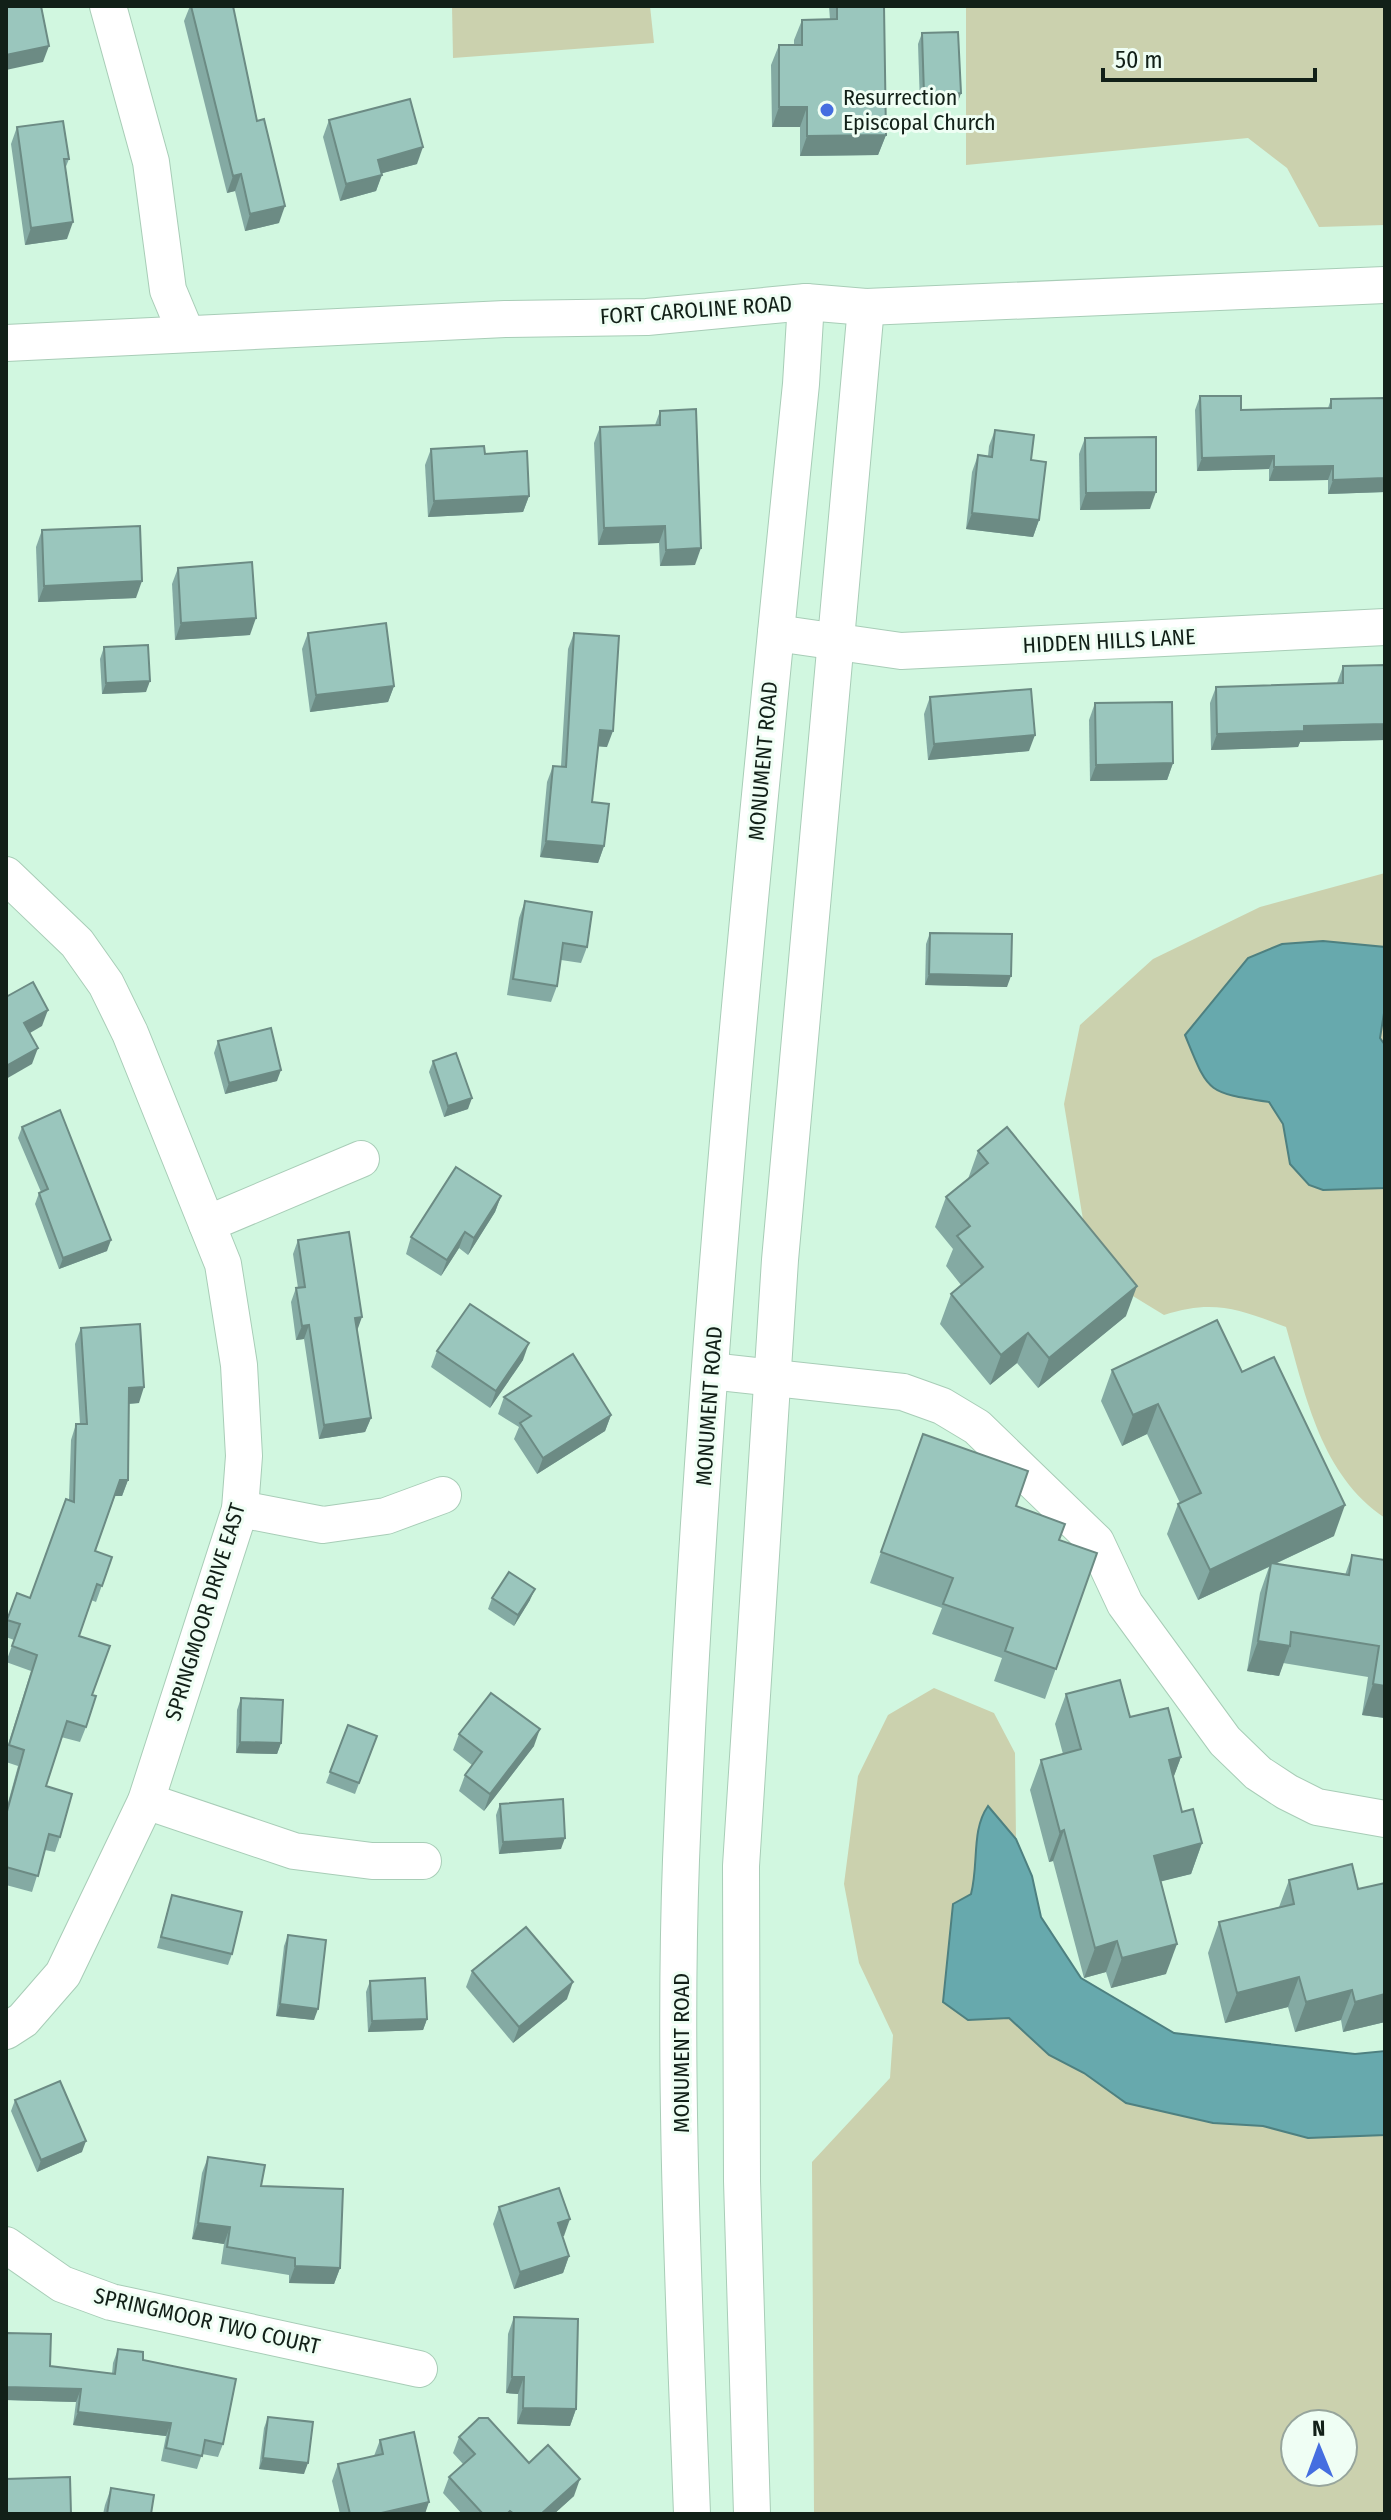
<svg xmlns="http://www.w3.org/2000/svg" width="1391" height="2520" font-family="'Fira Sans Condensed',sans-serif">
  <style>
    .green { fill: #cbd1ae; fill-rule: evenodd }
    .water { fill: #67a9ad; stroke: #4e8080; stroke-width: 2 }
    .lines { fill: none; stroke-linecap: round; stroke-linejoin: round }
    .minor-casing { stroke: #a8cdb7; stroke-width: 38 }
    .minor { stroke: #fff; stroke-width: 36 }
    .wall { fill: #84aaa3 }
    .shaded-wall { fill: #6c8b84 }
    .building { fill: #9ac6bd; stroke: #6c8b84; stroke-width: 2 }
    .poi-dot { fill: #456ee0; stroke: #effef4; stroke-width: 3 }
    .labels { text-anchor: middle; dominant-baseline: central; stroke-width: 6; stroke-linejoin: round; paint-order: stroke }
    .poi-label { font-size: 22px; fill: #122018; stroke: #effef4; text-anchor: start }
    .street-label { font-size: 22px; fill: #122018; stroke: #effef4 }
  </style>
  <rect width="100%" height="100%" fill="#d1f7e0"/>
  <g class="green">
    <path d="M452,6H650L654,43L453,58Z"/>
    <path d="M966,6H1385V225L1319,227L1287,168L1248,138L966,165Z"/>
    <path d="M1385,873V1518C1321,1475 1306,1397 1286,1327C1239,1309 1213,1299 1164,1315L1123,1290L1087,1244L1064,1104L1080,1025L1153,959L1260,907Z"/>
    <path d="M934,1688L994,1713L1015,1753L1016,1839L989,1806C971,1830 979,1865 971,1894L953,1904L944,2002L968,2020L1009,2018L1049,2055L1084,2073L1126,2103L1213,2123L1263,2126L1308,2138L1385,2135V2514H814L812,2162L890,2078L893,2035L859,1963L844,1884L858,1776L888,1715ZM1295,2424H1343V2472H1295Z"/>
  </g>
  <g class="water">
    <path d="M1323,941L1385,947V1007L1380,1038L1385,1045V1188L1323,1190L1309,1185L1290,1164L1283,1124L1269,1102C1205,1092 1209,1093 1185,1035L1248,958L1282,944Z"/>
    <path d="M988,1806L1016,1839L1032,1876L1041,1917L1081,1978L1174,2033L1355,2054L1385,2051V2135L1308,2138L1263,2126L1213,2123L1126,2103L1084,2073L1049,2055L1009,2018L968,2020L943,2002L953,1904L971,1894C979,1864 971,1830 988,1806Z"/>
  </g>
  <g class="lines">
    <defs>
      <g id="minor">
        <path d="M108,6L151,162L168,290L186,333"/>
        <path d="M6,343L505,319L647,317L806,302L866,307L1385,285"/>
        <path d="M776,633L901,651L1385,627"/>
        <path d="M6,875L77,943L106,984L130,1033L223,1264L239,1365L244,1456L240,1509L146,1801L63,1974L23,2020L6,2031"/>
        <path d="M207,1224L361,1159"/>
        <path d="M710,1371L903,1392L942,1406L977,1427L1096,1542L1125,1604L1225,1741L1258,1773L1287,1792L1317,1807L1385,1819"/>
        <path d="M240,1509L323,1525L386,1516L443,1495"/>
        <path d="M146,1801L294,1851L372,1861H423"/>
        <path d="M6,2245L62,2284L111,2302L419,2369"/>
        <path d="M692,2514C684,2297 673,2077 681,1860C701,1367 751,875 801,384L806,302"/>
        <path d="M752,2514L742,2181L741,1866L780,1260L866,307"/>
      </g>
    </defs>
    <use href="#minor" class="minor-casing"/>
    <use href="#minor" class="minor"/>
  </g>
  <g class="wall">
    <path d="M190,6H233L279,223L245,231L235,191L227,193L184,21Z"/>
    <path d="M829,6H884L886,135L878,155L800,156V127H772L771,65L779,45H794V40L802,20H830Z"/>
    <path d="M922,33L961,93L957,104L920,105L918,44Z"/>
    <path d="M329,120L417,164L382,173L376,191L340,201L323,137Z"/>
    <path d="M17,127L69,159L65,169L67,239L25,245L11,144Z"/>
    <path d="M1200,396L1241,410L1328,408L1331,399L1385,398V492L1328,494V480L1269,481V469L1197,471L1195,410Z"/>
    <path d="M660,411L695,565L660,566L659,543L598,545L594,443L600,427L655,425Z"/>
    <path d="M995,430L1031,460L1039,520L1033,537L966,529L972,472L978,455L988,456L989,446Z"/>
    <path d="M1085,438L1150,509L1080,510L1079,454Z"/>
    <path d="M431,449L485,454L529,496L523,512L428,517L425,465Z"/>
    <path d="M42,530L136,598L38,602L36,547Z"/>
    <path d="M178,568L250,635L175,640L172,584Z"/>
    <path d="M308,633L394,686L388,702L310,712L302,649Z"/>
    <path d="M574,633L607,747L598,746L592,802L604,846L598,863L540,857L547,782L553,766H561L568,649Z"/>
    <path d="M104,647L146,692L102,694L100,659Z"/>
    <path d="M1385,665V740L1300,742L1298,747L1211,750L1210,703L1216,687L1337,683L1343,666Z"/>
    <path d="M930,697L1029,751L928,760L924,714Z"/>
    <path d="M1095,703L1173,763L1167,780L1090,781L1089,720Z"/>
    <path d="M525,901L587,947L581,963L561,960L557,986L551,1002L507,995L519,918Z"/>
    <path d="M930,933L1007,987L925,985L926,944Z"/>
    <path d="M218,1041L277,1081L225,1094L214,1053Z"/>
    <path d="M433,1061L468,1109L444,1117L429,1072Z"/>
    <path d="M22,1127L107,1251L59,1269L35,1204L39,1193L41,1192L18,1138Z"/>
    <path d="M978,1151L1126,1316L1038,1388L1017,1363L990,1385L940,1324L951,1294L961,1285L946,1266L953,1249L935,1227L946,1197L968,1179Z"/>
    <path d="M501,1196L495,1212L468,1255L459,1248L441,1276L406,1254L411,1237Z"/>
    <path d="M298,1240L357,1330L371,1418L365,1432L319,1439L304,1339L296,1340L291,1302L296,1288H298L293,1254Z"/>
    <path d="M81,1328L139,1403L129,1404L128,1480L122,1496H115L95,1551L112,1557L96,1602L91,1600L79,1636L92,1695L86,1727L80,1742L61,1737L46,1786L60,1837L55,1852L45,1850L32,1892L6,1885V1810L18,1766L6,1762V1751L31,1671L6,1662L14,1640L6,1637V1623L17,1593L30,1598L69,1500L71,1440L76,1424H80L75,1344Z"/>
    <path d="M437,1351L523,1360L490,1408L431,1367Z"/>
    <path d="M1112,1370L1242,1372L1334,1536L1275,1564L1345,1575L1352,1555L1385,1560V1718L1362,1715L1368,1677L1283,1663L1279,1676L1247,1671L1260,1593L1269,1567L1198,1600L1167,1534L1178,1504L1180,1503L1147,1434L1122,1446L1101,1401Z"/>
    <path d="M504,1397L611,1415L605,1431L537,1474L514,1439L519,1427L498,1414Z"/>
    <path d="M923,1434L1059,1540L1097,1553L1045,1699L994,1681L1002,1658L932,1634L942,1608L870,1583Z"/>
    <path d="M492,1598L530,1600L514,1626L488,1609Z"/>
    <path d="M1066,1694L1130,1717L1181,1757L1173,1778L1182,1812L1202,1843L1191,1874L1161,1881L1166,1974L1111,1988L1106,1972L1084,1978L1053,1861L1049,1862L1030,1790L1041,1760L1063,1754L1055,1724Z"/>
    <path d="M241,1698L281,1743L277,1754L236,1753L237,1710Z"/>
    <path d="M348,1725L377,1736L355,1794L326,1783Z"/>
    <path d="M459,1734L534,1746L484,1811L459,1791L465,1775L472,1765L453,1750Z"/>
    <path d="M500,1804L561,1849L499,1854L496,1815Z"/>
    <path d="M1289,1880L1358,1889L1385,2022L1343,2032L1341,2020L1295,2032L1288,2007L1225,2023L1208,1953L1219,1922L1279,1907Z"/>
    <path d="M172,1895L232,1954L228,1965L157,1948Z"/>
    <path d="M288,1935L314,2020L276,2016L284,1946Z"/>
    <path d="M472,1971L567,1999L513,2043L466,1987Z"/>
    <path d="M370,1981L427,2019L423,2030L368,2032L366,1992Z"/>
    <path d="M15,2100L82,2152L37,2172L11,2111Z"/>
    <path d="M208,2157L261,2186L340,2268L334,2284L289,2283V2275L221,2264L224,2244L192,2239L202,2173Z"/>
    <path d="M499,2207L564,2236H562L569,2256L563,2273L514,2289L493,2224Z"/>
    <path d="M514,2317L576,2409L570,2426L517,2424L518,2394L506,2393L508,2334Z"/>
    <path d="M6,2333L50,2366L112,2374L113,2363L118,2349L143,2360L223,2444L218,2457L202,2454L197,2469L161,2461L166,2436L73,2425L76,2402L6,2400Z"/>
    <path d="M268,2417L304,2474L259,2469L264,2428Z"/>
    <path d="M459,2437L529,2463L574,2496L554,2514H462L443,2493L449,2477L463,2464L453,2453Z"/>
    <path d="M380,2440L425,2514H340L332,2481L338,2464L374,2456Z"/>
    <path d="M111,2488L151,2514H103L105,2505Z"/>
  </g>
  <g class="shaded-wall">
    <path d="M49,46L43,62L6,70V55Z"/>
    <path d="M961,93L957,104L920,105L924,94Z"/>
    <path d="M779,107H807L800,127H772Z"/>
    <path d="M886,135L878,155L800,156L807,136Z"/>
    <path d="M423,147L417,164L372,176L378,160Z"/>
    <path d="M241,174L235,191L227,193L233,176Z"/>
    <path d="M382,175L376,191L340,201L346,184Z"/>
    <path d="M285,206L279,223L245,231L250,214Z"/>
    <path d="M73,222L67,239L25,245L31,228Z"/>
    <path d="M1274,456L1269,469L1197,471L1202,458Z"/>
    <path d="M1333,466L1328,480L1269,481L1274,467Z"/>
    <path d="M1385,478V492L1328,494L1333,480Z"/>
    <path d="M1156,492L1150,509L1080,510L1086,493Z"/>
    <path d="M529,496L523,512L428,517L434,501Z"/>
    <path d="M972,513L1039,520L1033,537L966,529Z"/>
    <path d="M665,526L659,543L598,545L604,528Z"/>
    <path d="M701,548L695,565L660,566L666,550Z"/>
    <path d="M142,581L136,598L38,602L44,586Z"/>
    <path d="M256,618L250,635L175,640L181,623Z"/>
    <path d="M150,681L146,692L102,694L106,683Z"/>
    <path d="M394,686L388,702L310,712L316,695Z"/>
    <path d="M1385,724V740L1300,742L1298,747L1211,750L1217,734L1304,726Z"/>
    <path d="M600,730L613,731L607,747L594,746Z"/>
    <path d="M1035,735L1029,751L928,760L934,744Z"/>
    <path d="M1173,763L1167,780L1090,781L1096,765Z"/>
    <path d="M546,841L604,846L598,863L540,857Z"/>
    <path d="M929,974L1011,976L1007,987L925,985Z"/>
    <path d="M48,1010L42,1026L18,1040L24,1023Z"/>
    <path d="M38,1048L32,1064L6,1079V1066Z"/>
    <path d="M281,1070L277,1081L225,1094L229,1083Z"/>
    <path d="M472,1098L468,1109L444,1117L448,1106Z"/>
    <path d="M501,1196L495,1212L468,1255L474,1238Z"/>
    <path d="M465,1232L459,1248L441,1276L447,1260Z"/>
    <path d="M111,1240L107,1251L59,1269L63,1258Z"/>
    <path d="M1137,1286L1126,1316L1038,1388L1049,1358Z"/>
    <path d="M362,1317L357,1331L355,1318Z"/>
    <path d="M309,1325L304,1339L296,1340L302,1326Z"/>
    <path d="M1028,1333L1017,1363L990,1385L1001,1355Z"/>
    <path d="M529,1343L523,1360L490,1408L496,1391Z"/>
    <path d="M144,1387L139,1403L124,1404L129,1388Z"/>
    <path d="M1158,1404L1147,1434L1122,1446L1133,1415Z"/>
    <path d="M611,1415L605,1431L537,1474L543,1458Z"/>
    <path d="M371,1418L365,1432L319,1439L324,1425Z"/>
    <path d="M120,1480H128L122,1496H114Z"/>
    <path d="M1345,1505L1334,1536L1198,1600L1210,1570Z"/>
    <path d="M535,1589L530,1600L514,1626L518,1615Z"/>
    <path d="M1258,1641L1290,1646L1279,1676L1247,1671Z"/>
    <path d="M1373,1684L1385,1686V1718L1362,1715Z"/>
    <path d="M540,1729L534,1746L484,1811L490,1794Z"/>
    <path d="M240,1742L281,1743L277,1754L236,1753Z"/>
    <path d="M1181,1757L1170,1787L1169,1760Z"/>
    <path d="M1064,1830L1053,1861L1049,1862L1060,1832Z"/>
    <path d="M565,1838L561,1849L499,1854L503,1842Z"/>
    <path d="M1202,1843L1191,1874L1143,1886L1154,1856Z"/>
    <path d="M1117,1941L1106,1972L1084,1978L1095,1948Z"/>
    <path d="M1177,1944L1166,1974L1111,1988L1122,1958Z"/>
    <path d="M1299,1977L1288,2007L1225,2023L1237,1993Z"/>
    <path d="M573,1982L567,1999L513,2043L519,2027Z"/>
    <path d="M1352,1990L1341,2020L1295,2032L1306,2002Z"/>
    <path d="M1385,1994V2022L1343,2032L1355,2002Z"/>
    <path d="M280,2004L318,2009L314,2020L276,2016Z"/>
    <path d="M427,2019L423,2030L368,2032L372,2021Z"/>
    <path d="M86,2141L82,2152L37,2172L41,2160Z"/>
    <path d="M570,2219L564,2236L552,2240L558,2223Z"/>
    <path d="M198,2223L230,2227L224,2244L192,2239Z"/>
    <path d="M569,2256L563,2273L514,2289L520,2272Z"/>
    <path d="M295,2266L340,2268L334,2284L289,2283Z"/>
    <path d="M512,2377H524L518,2394L506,2393Z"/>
    <path d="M6,2387L81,2389L76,2402L6,2400Z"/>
    <path d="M523,2408L576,2409L570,2426L517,2424Z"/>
    <path d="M78,2412L171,2423L166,2436L73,2425Z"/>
    <path d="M263,2458L308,2463L304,2474L259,2469Z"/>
    <path d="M580,2479L574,2496L554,2514H541Z"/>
    <path d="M429,2502L425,2514H377Z"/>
  </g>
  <g class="building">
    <path d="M6,6H41L49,46L6,55Z"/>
    <path d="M191,6H233L257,121L264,119L285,206L250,214L241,174L233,176Z"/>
    <path d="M837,6H884L886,135L807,136V107H779V45H802V20L837,19Z"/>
    <path d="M958,32L961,93L924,94L922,33Z"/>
    <path d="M410,99L423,147L378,160L382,175L346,184L329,120Z"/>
    <path d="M63,121L69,159H64L73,222L31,228L17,127Z"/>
    <path d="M1200,396H1241V410L1331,408V399L1385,398V478L1333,480V466L1274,467V456L1202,458Z"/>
    <path d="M696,409L701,548L666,550L665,526L604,528L600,427L660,425V411Z"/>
    <path d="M995,430L1034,435L1031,460L1046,462L1039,520L972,513L978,455L992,457Z"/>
    <path d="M1156,437V492L1086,493L1085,438Z"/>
    <path d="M484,446L485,454L527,451L529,496L434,501L431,449Z"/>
    <path d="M140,526L142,581L44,586L42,530Z"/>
    <path d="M252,562L256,618L181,623L178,568Z"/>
    <path d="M386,623L394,686L316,695L308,633Z"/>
    <path d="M574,633L619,636L613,731L600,730L592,802L609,804L604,846L546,841L553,766L566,767Z"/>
    <path d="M148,645L150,681L106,683L104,647Z"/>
    <path d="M1385,665V724L1304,726V731L1217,734L1216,687L1343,683V666Z"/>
    <path d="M1031,689L1035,735L934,744L930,697Z"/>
    <path d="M1172,702L1173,763L1096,765L1095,703Z"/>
    <path d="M525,901L592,912L587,947L563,943L557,986L513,979Z"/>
    <path d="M930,933L1012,934L1011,976L929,974Z"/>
    <path d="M33,982L48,1010L24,1023L38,1048L6,1066V997Z"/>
    <path d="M271,1028L281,1070L229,1083L218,1041Z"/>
    <path d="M456,1053L472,1098L448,1106L433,1061Z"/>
    <path d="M60,1110L111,1240L63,1258L39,1193L48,1189L22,1127Z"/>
    <path d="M1007,1127L1137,1286L1049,1358L1028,1333L1001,1355L951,1294L983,1267L957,1236L970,1226L946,1197L988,1163L978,1151Z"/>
    <path d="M456,1167L501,1196L474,1238L465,1232L447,1260L411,1237Z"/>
    <path d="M349,1232L362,1317L355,1318L371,1418L324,1425L309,1325L302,1326L296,1288L305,1287L298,1240Z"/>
    <path d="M470,1304L529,1343L496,1391L437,1351Z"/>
    <path d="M1217,1320L1242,1372L1274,1357L1345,1505L1210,1570L1178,1504L1201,1493L1158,1404L1133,1415L1112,1370Z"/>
    <path d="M140,1324L144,1387L129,1388L128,1480H120L95,1551L112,1557L102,1586L97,1584L79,1636L110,1646L92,1695L96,1696L86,1727L67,1721L46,1786L72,1794L60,1837L49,1834L38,1876L6,1867V1815L24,1750L9,1745L37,1655L12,1646L20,1624L7,1620L17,1593L30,1598L66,1499L74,1502L76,1424H87L81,1328Z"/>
    <path d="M573,1354L611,1415L543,1458L520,1423L531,1416L504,1397Z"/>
    <path d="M923,1434L1028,1471L1016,1506L1065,1524L1059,1540L1097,1553L1056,1669L1005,1651L1013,1628L943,1604L953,1578L881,1552Z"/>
    <path d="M1352,1555L1385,1560V1686L1373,1684L1379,1646L1291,1632L1290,1646L1258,1641L1271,1563L1349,1575Z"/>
    <path d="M509,1572L535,1589L518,1615L492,1598Z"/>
    <path d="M1120,1680L1130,1717L1168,1708L1181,1757L1169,1760L1182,1812L1193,1809L1202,1843L1154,1856L1177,1944L1122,1958L1117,1941L1095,1948L1064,1830L1060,1832L1041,1760L1081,1749L1066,1694Z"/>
    <path d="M491,1693L540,1729L490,1794L465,1775L482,1752L459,1734Z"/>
    <path d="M241,1698L283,1700L281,1743L240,1742Z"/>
    <path d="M348,1725L377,1736L359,1783L330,1772Z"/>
    <path d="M563,1799L565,1838L503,1842L500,1804Z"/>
    <path d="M1352,1864L1358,1889L1385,1883V1994L1355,2002L1352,1990L1306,2002L1299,1977L1237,1993L1219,1922L1294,1904L1289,1880Z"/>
    <path d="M172,1895L242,1912L232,1954L161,1937Z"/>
    <path d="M526,1927L573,1982L519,2027L472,1971Z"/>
    <path d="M288,1935L326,1940L318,2009L280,2004Z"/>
    <path d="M425,1978L427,2019L372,2021L370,1981Z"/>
    <path d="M60,2081L86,2141L41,2160L15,2100Z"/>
    <path d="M208,2157L265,2165L261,2186L343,2189L340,2268L295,2266V2258L227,2247L230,2227L198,2223Z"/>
    <path d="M559,2188L570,2219L558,2223L569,2256L520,2272L499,2207Z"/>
    <path d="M514,2317L578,2319L576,2409L523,2408L524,2377H512Z"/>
    <path d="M6,2333L51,2334L50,2366L115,2374L118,2349L143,2352V2360L236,2379L223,2444L205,2440L202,2456L166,2448L171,2423L78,2412L81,2389L6,2387Z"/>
    <path d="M268,2417L313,2422L308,2463L263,2458Z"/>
    <path d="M479,2418H488L529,2463L548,2445L580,2479L541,2514H514L510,2511L507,2514H483L449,2477L475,2454L459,2437Z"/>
    <path d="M414,2432L429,2502L377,2514H350L338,2464L383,2454L380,2440Z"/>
    <path d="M70,2477L71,2514H6V2479Z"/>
    <path d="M111,2488L154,2495L151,2514H107Z"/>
  </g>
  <circle class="poi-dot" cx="827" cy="110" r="8"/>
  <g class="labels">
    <g class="poi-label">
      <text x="843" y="97">Resurrection<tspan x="843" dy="25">Episcopal Church</tspan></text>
    </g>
    <g class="street-label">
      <text transform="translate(696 310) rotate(-4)">FORT CAROLINE ROAD</text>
      <text transform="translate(1109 641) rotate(-3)">HIDDEN HILLS LANE</text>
      <text transform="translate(763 761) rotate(-85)">MONUMENT ROAD</text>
      <text transform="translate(709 1406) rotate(-86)">MONUMENT ROAD</text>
      <text transform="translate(205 1612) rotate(-73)">SPRINGMOOR DRIVE EAST</text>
      <text transform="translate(681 2053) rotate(-90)">MONUMENT ROAD</text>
      <text transform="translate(207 2321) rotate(13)">SPRINGMOOR TWO COURT</text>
    </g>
  </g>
  <rect width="1391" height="2520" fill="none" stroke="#122018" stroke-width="16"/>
  <g transform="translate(1319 2448) rotate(359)"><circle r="38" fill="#effef4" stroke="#97a59c" stroke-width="2"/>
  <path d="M0-6L14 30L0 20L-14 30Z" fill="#456ee0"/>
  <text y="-12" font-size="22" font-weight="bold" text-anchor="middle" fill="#122018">N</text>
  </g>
  <path d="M1103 68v12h212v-12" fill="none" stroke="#122018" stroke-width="4"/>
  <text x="1115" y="68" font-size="24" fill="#122018" stroke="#effef4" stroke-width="6" paint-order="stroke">50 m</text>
</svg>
